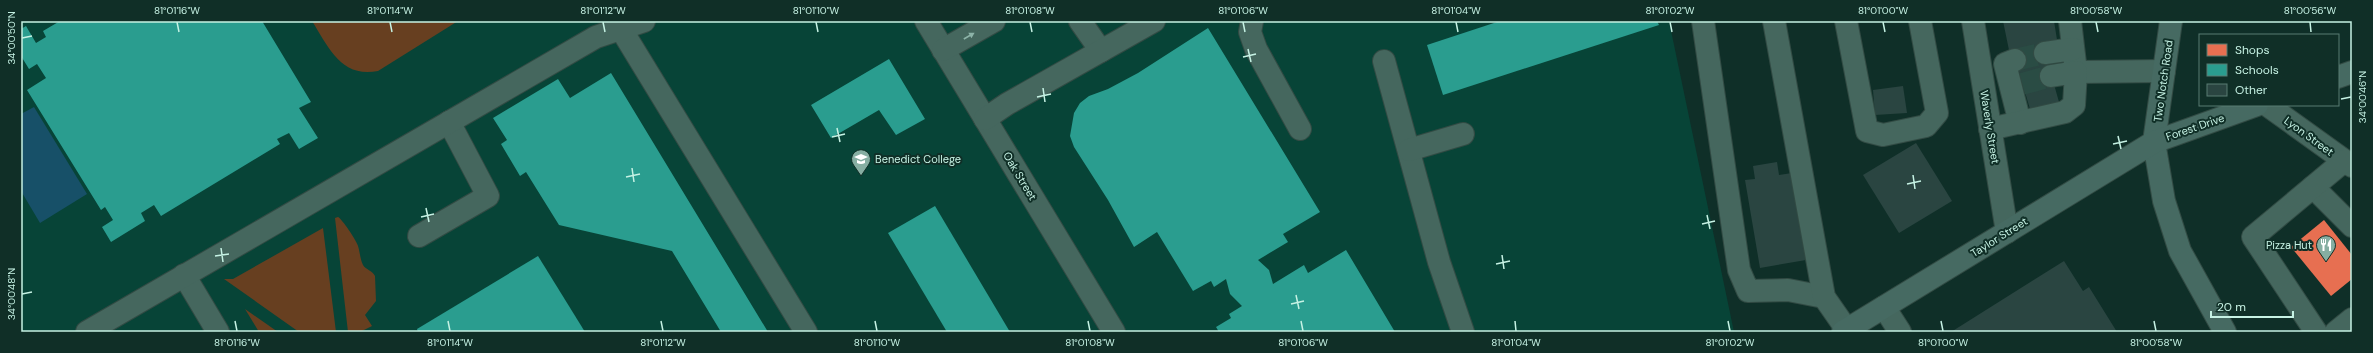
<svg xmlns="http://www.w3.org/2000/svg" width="2373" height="353" font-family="'DM Sans',sans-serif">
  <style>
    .built { fill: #074437 }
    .green { fill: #673f20 }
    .water { fill: #175068 }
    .shops { fill: #e76f51 }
    .schools { fill: #2a9d8f }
    .building { fill: #2a4541 }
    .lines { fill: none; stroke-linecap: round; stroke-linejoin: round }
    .minor-tunnel { stroke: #2a4c44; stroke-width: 22; stroke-dasharray: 22 11; stroke-linecap: butt }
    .minor-casing { stroke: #324b44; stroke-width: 24 }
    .major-casing { stroke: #324b44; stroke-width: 24 }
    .minor { stroke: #45675e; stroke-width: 22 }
    .major { stroke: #466a62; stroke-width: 22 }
    .oneway { fill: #8cb3a8 }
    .ticks { fill: none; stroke: #c6f2e4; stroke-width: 1.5 }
    .labels { text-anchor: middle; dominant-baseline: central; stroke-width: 4; stroke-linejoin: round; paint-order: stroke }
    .street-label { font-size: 11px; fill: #c6f2e4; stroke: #102f27 }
    .poi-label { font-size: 11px; fill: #c6f2e4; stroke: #102f27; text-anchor: start }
    .neatline { fill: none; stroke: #c6f2e4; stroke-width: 1.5 }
    .ticks-label { font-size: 10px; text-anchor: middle; fill: #c6f2e4 }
  </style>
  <rect width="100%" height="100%" fill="#0f2f28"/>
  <path class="built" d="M21,21H1669L1734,332H21Z"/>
  <g class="green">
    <path d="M312,21H458L378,71C341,78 329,48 312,21Z"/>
    <path d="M338,217C342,219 357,241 358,246C360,252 360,259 363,265C366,270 372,270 375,276L376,301L365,315L372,326L360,332H348L335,218Z"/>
    <path d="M323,228L336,332H299L224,279H233Z"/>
    <path d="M245,309L278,332H259Z"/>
  </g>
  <path class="water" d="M34,107L87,194L40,223L21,191V114Z"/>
  <path class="shops" d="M2324,220L2352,255V279L2331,296L2291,247Z"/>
  <g class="schools">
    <path d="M60,21H262L311,102L299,108L318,138L299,149L289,133L277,139L280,144L161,216L154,205L141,213L145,221L111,242L102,227L113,220L105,207L101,210L27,90L46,78L37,64L29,69L21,56V29L26,26L36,43L46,37L43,31Z"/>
    <path d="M1500,21H1657L1659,25L1443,95L1427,45Z"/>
    <path d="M1208,28L1320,212L1283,234L1288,242L1258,260L1269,270L1273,284L1304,265L1308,273L1346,250L1395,332H1219L1216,327L1231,318L1229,314L1242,306L1230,294L1226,279L1214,287L1211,281L1193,291L1157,232L1134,247L1108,200L1074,147L1070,136L1074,113L1080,103L1089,96L1108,89L1138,73Z"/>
    <path d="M889,59L925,119L896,135L879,110L831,138L811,105Z"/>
    <path d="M611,73L768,332H721L672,251L559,225L526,172L520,176L501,144L507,140L493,118L558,79L570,98Z"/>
    <path d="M935,206L1010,332H947L888,233Z"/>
    <path d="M538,256L585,332H418L417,329Z"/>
  </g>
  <g class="building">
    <path d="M2003,21H2054L2058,46L2044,49L2059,102L2030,109L2014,55H2010Z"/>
    <path d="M1903,86L1907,113L1875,115L1873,90Z"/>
    <path d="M1916,143L1952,201L1899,233L1863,175Z"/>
    <path d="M1777,162L1779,175L1792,173L1806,260L1760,268L1745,180L1755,179L1753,166Z"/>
    <path d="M2064,261L2083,291L2089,287L2117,332H1951Z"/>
  </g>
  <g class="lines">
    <g class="minor-tunnel">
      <path d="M2015,60L2045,53"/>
      <path d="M2022,84L2051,76"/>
    </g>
    <defs>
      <g id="minor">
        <path d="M926,21L1114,332"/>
        <path d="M1080,21L1101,51"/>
        <path d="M1252,21L1250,32L1256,49L1300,129"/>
        <path d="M1703,21L1739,270L1748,291L1788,290L1824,297"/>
        <path d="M1774,21L1824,297L1847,330"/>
        <path d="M1846,21L1867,131L1883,135L1926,126L1937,113L1920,21"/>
        <path d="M1973,21L2007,232"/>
        <path d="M2070,21L2076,72L2164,71"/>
        <path d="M621,29L806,332"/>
        <path d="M943,50L994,21"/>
        <path d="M2045,53L2073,49"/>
        <path d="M2015,60L2005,64L2020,123"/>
        <path d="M1384,61L1439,262L1463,332"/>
        <path d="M2267,105L2352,166"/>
        <path d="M985,119L1007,104L1154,21"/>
        <path d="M1990,129L2065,112L2074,105L2076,72L2051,76"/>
        <path d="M1409,150L1463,134"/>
        <path d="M2313,187L2352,226"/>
        <path d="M419,236L488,196L449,122"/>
        <path d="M184,275L218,332"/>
        <path d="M1884,307L1900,332"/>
        <path d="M87,332L596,37L644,21"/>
        <path d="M2316,332L2253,237L2344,161"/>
        <path d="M2336,332L2352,319"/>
      </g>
      <g id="major">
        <path d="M2171,21L2154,142L2164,201L2180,251L2225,332"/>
        <path d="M2338,77L2352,72"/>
        <path d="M1843,332L2154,142L2257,105"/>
      </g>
    </defs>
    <use href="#minor" class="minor-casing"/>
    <use href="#major" class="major-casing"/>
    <use href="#minor" class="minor"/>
    <use href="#major" class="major"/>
  </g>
  <defs><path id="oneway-solid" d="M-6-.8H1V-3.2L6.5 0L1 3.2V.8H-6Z"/></defs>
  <use class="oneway" href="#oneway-solid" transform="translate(969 36) rotate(-30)"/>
  <path class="ticks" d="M177,22L179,32M390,22L392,32M603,22L605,32M816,22L818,32M1030,22L1032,32M1243,22L1245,32M1456,22L1458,32M1670,22L1672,32M1883,22L1885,32M2096,22L2098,32M2310,22L2311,32M22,38L32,36M1248,49L1251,62M1243,57L1256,54M1043,88L1045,102M1037,97L1051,94M2341,99L2351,97M837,128L840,142M2118,136L2121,149M832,137L845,134M2113,144L2127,141M632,168L634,182M1913,175L1915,189M626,177L640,174M1907,184L1921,181M426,208L429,222M1707,215L1710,229M421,217L434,214M1702,224L1715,221M221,248L223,262M1502,255L1504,269M215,256L229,254M1496,264L1510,261M22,294L32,292M1296,295L1299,309M1291,304L1304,301M235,321L237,331M448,321L450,331M661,321L663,331M875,321L877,331M1088,321L1090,331M1301,321L1303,331M1515,321L1516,331M1728,321L1730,331M1941,321L1943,331M2154,321L2156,331"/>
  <defs>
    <symbol id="university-pin" viewBox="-11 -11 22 30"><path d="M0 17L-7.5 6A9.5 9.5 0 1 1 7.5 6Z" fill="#86aea2" stroke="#102f27"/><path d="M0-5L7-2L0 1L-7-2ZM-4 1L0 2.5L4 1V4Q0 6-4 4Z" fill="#fff"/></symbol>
    <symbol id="restaurant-pin" viewBox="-11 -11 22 30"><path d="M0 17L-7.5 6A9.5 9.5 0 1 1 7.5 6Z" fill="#86aea2" stroke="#102f27"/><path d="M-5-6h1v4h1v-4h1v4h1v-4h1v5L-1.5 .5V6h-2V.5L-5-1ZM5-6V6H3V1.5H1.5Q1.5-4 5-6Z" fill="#fff"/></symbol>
  </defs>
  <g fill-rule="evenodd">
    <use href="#university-pin" x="850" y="148" width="22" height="30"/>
    <use href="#restaurant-pin" x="2315" y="234" width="22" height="30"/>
  </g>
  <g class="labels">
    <g class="street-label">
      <text transform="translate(2163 81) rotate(-82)">Two Notch Road</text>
      <text transform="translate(1990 127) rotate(81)">Waverly Street</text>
      <text transform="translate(2195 127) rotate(-19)">Forest Drive</text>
      <text transform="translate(2309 136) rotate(36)">Lyon Street</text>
      <text transform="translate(1020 176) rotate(59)">Oak Street</text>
      <text transform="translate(1999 237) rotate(-32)">Taylor Street</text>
    </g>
    <g class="poi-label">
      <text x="875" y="159">Benedict College</text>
      <text x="2312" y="245" text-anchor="end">Pizza Hut</text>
    </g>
  </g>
  <rect width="2373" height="353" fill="none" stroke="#102f27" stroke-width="44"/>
  <rect x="2199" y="34" width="140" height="72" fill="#102f27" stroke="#597d73"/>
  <rect x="2207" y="44" width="20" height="12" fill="#e76f51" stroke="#597d73"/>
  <text x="2235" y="54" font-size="12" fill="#c6f2e4">Shops</text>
  <rect x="2207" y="64" width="20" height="12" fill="#2a9d8f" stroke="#597d73"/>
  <text x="2235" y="74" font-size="12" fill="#c6f2e4">Schools</text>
  <rect x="2207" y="84" width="20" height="12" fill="#2a4541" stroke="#597d73"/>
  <text x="2235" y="94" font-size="12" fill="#c6f2e4">Other</text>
  <path d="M2211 311v6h82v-6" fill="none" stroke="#c6f2e4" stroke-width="2"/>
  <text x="2217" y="311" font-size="12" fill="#c6f2e4" stroke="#102f27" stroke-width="3" paint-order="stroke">20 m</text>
  <rect x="22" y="22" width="2329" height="309" class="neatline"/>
  <g class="ticks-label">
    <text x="177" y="14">81°01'16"W</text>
    <text x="390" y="14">81°01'14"W</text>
    <text x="603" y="14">81°01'12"W</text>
    <text x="816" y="14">81°01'10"W</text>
    <text x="1030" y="14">81°01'08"W</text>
    <text x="1243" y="14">81°01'06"W</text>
    <text x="1456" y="14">81°01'04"W</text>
    <text x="1670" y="14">81°01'02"W</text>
    <text x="1883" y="14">81°01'00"W</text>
    <text x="2096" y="14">81°00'58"W</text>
    <text x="2310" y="14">81°00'56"W</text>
    <text transform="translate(11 38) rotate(-90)" y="4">34°00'50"N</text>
    <text transform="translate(2362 97) rotate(-90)" y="4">34°00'46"N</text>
    <text transform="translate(11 294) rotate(-90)" y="4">34°00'48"N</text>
    <text x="237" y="346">81°01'16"W</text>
    <text x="450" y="346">81°01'14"W</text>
    <text x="663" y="346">81°01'12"W</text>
    <text x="877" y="346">81°01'10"W</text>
    <text x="1090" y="346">81°01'08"W</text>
    <text x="1303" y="346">81°01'06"W</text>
    <text x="1516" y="346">81°01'04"W</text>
    <text x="1730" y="346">81°01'02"W</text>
    <text x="1943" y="346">81°01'00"W</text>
    <text x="2156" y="346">81°00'58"W</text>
  </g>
</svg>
